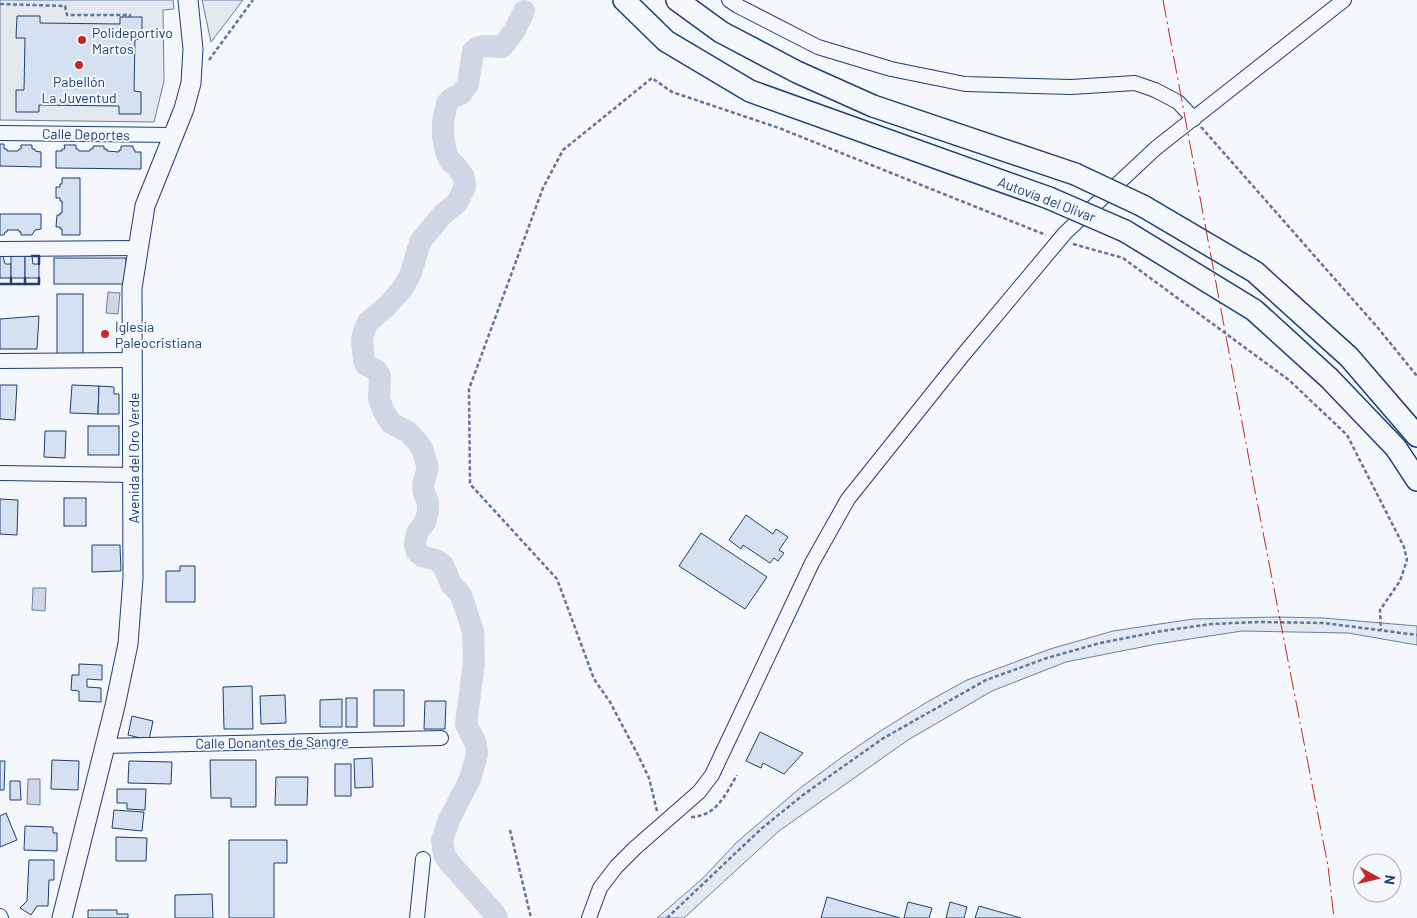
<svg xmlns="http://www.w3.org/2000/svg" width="1417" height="918" font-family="Barlow,sans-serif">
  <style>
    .green { fill: #e3e9f0; stroke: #687fa3 }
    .water { fill: #cfd7e4; stroke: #687fa3 }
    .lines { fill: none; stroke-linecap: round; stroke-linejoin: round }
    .river { stroke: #cfd7e4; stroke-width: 22 }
    .building { fill: #d5e0f0; stroke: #1d3f73 }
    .minor-casing { stroke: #1d3f73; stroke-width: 16 }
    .major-casing { stroke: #1d3f73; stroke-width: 21 }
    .highway-casing { stroke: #1d3f73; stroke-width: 24 }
    .path { stroke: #5e769c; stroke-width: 2.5; stroke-dasharray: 4 2.5; stroke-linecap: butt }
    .minor { stroke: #f4f7fb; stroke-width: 14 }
    .major { stroke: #f4f7fb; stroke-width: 19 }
    .highway { stroke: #f4f7fb; stroke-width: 21 }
    .highway-bridge-casing { stroke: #1d3f73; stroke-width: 24; stroke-linecap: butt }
    .highway-bridge { stroke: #f4f7fb; stroke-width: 21 }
    .wall { stroke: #1d3f73; stroke-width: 2.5 }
    .power { stroke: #c62828; stroke-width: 1; stroke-dasharray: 18 4 2.5 4; stroke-linecap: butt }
    .poi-dot { fill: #c62828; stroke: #f4f7fb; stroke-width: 2 }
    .labels { text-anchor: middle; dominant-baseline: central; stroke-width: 4; stroke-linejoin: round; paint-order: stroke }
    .poi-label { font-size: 14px; fill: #1d3f73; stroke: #f4f7fb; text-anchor: start }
    .street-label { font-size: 14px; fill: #1d3f73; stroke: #f4f7fb }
  </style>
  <rect width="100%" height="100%" fill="#f4f7fb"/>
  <g class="green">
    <path d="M0,0H173L174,9L163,10L164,81L154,122L0,120Z"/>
    <path d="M202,0H243L211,42Z"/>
    <path d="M1277,617L1323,618L1417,626V645L1348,633L1242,631L1157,644L1066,662L992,691L908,740L779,831L684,918H657L702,879L737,842L799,789L842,757L882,730L927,702L967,680L1050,649L1113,631L1193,619Z"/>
  </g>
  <g class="water">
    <path d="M108,292L120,293L118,314L106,313Z"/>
    <path d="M33,588H46L45,611L32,610Z"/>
    <path d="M28,779H40V805L27,804Z"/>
  </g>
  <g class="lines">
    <path class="river" d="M497,918L494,913L449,862L444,855L442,840L449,820L470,779L477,755L476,744L466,724L474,662L473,631L461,595L451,584L443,565L436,560L422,556L417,552L415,545L417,533L425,522L428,512V501L424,494L423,485L428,467L422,449L415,439L408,432L391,423L384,412L379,399L380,376L376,370L366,365L364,361L362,340L364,331L368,322L386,307L403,288L411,273L420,242L443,214L457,203L465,187L464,177L455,165L450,161L446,152L443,136V122L447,103L452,98L461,94L468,84L473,51C482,43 491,47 502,47L515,30L524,11"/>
  </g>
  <g class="building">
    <path d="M17,16H40V23L120,24V17H142V39H135L134,91L141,92V114H119V106L39,105V112H16V90H24L25,38H16Z"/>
    <path d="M0,144H4V149H7V151H18L19,149H21V145H32V149H35V151L41,152V167L0,166Z"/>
    <path d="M64,145H76V149H78L79,151H90V149H93V146H104V149H107V151L119,152V150H121V146H133V149L135,150V152H141V169L56,168V151H62V149H65Z"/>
    <path d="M62,178H80V235H62V229H60V227H56L57,215H60V213H62V201H60V198H56V187H60V184H62Z"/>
    <path d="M0,214H41V229L35,230L32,235H21V232H19V230H7V232H5L4,235H0Z"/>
    <path d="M0,256H3L5,264H11V278H0Z"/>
    <rect x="11" y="256" width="14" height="22"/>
    <path d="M25,256H32L33,264H39V278H25Z"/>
    <rect x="54" y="258" width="72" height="26"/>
    <rect x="57" y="294" width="26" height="60"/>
    <path d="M39,316L37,349H0V319Z"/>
    <path d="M0,385H17L15,420L0,419Z"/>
    <path d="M72,385L99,386L98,414L70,413Z"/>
    <path d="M99,386L114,387V394H119V414H98Z"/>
    <rect x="88" y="426" width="31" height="29"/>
    <path d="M45,431H66L65,458L44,457Z"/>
    <rect x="64" y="498" width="22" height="28"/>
    <path d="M0,499L18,500L17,535L0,534Z"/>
    <path d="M746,515L773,534L776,529L788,537L779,550L784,553L778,561L774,558L770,563L743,545L741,549L729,540Z"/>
    <path d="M701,533L767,577L745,609L679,566Z"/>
    <path d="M92,545H120L121,571L92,572Z"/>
    <path d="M180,566H195V602H166V571H180Z"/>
    <path d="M79,664L102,665V680L87,679V687L101,688V702L79,701V691L71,690L72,675H79Z"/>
    <path d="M252,686L253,729H224L223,687Z"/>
    <rect x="374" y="690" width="30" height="36"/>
    <path d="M285,695L286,723L261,724L260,696Z"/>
    <rect x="346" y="698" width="11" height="29"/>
    <path d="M342,699V727H320V700Z"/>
    <path d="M425,701H446L445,729H424Z"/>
    <path d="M132,716L153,721L149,740L128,735Z"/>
    <path d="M760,732L803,753L784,774L763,763L761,768L746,761Z"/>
    <path d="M372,758L373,787L355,788L354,759Z"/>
    <path d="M52,760L79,761L78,790L51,789Z"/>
    <path d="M210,760H256V807H231V798H211Z"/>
    <path d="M0,761H5L4,790H0Z"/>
    <path d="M129,761L172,762L171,784L128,783Z"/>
    <rect x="335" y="764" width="16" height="32"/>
    <path d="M276,777H308L307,805H275Z"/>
    <path d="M10,781H20L21,800H10Z"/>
    <path d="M117,789H146L145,810L127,809V803H117Z"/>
    <path d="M114,810L144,812L142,831L112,828Z"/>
    <path d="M6,813L17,840L0,847V816Z"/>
    <path d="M25,826L53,827V833H57V851L24,850Z"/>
    <path d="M116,837L147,838L146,861H116Z"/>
    <path d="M229,840H287V863H274V918H229Z"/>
    <path d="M29,860H54V880H49L48,906H37L31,915L20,908L27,901Z"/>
    <path d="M212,894L213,918H175V895Z"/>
    <path d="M827,897L900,918H821Z"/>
    <path d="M908,902L932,908L929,918H904Z"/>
    <path d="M950,902L967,907L964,918H946Z"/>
    <path d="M979,906L1021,918H975Z"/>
    <path d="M88,910H117V914H128V918H88Z"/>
  </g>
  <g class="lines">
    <defs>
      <g id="minor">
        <path d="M729,0L738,6L818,47L891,69L965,84L1071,87L1135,83L1155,90L1178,102L1194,119"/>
        <path d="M0,133L173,135"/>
        <path d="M0,249L137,248"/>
        <path d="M0,361L132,360"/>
        <path d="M0,473L133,475"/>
        <path d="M104,746L441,738"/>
        <path d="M0,916L1,918"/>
        <path d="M417,918L423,859"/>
        <path d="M589,918L600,888L616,867L635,848L699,792L712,775L812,563L848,499L963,355L1065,233L1156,148L1344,0"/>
      </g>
      <path id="major" d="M62,918L115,706L128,644L133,578L132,288L145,206L184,109L191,83L193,49L188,0"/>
      <g id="highway">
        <path d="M624,0L666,41L750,91L1049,198"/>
        <path d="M677,0L721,32L797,72L873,106L1075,174"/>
        <path d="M1143,206L1255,272L1349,357L1417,436"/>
        <path d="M1125,231L1254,310L1329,378L1396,448L1417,480"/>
      </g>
    </defs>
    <use href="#minor" class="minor-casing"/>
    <use href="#major" class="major-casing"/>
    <use href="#highway" class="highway-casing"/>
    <g class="path">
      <path d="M0,4L65,6L67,15H130V17"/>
      <path d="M209,60L253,0"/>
      <path d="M1201,127L1378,328L1417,376"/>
      <path d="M1073,244L1123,258L1289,380L1347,435L1404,547L1407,560L1400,581L1380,610L1381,630"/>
      <path d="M657,811L649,778L638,755L610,702L594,679L557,579L470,484L469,389L543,188L563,150L652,78L672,92L779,128L1046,235"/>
      <path d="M691,817C717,816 725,795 737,775"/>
      <path d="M510,830L531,918"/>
      <path d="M667,918L761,829L803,795L882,739L986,680L1047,658L1100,643L1162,631L1211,624L1260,622L1324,623L1417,635"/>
    </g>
    <use href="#minor" class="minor"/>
    <use href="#major" class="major"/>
    <use href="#highway" class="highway"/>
    <defs>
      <g id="highway-bridge">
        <path d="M1075,174L1143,206"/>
        <path d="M1049,198L1125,231"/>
      </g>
    </defs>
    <use href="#highway-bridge" class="highway-bridge-casing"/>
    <use href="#highway-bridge" class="highway-bridge"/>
    <g class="wall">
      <path d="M32,256H39V264"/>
      <path d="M11,278V284H25"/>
      <path d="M25,278V284H39V278"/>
      <path d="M0,284H11"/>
    </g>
    <path class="power" d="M1163,0L1255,491L1328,866L1334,918"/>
  </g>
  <g class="poi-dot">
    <circle cx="82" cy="40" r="5"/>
    <circle cx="79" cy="65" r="5"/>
    <circle cx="105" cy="334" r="5"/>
  </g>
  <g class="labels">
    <g class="poi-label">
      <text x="92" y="32">Polideportivo<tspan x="92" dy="16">Martos</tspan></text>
      <text x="79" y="81" text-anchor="middle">Pabellón<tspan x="79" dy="16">La Juventud</tspan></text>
      <text x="115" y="326">Iglesia<tspan x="115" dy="16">Paleocristiana</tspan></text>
    </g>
    <g class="street-label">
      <text transform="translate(86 134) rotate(1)">Calle Deportes</text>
      <text transform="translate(1047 199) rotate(21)">Autovía del Olivar</text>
      <text transform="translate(133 458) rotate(-90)">Avenida del Oro Verde</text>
      <text transform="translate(272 742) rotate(-1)">Calle Donantes de Sangre</text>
    </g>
  </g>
  <g transform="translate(1377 878) rotate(98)"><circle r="24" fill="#f4f7fb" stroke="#9eadc5"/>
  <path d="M0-4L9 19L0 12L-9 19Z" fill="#c62828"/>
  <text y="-8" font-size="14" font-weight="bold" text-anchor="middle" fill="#1d3f73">N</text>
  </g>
</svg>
